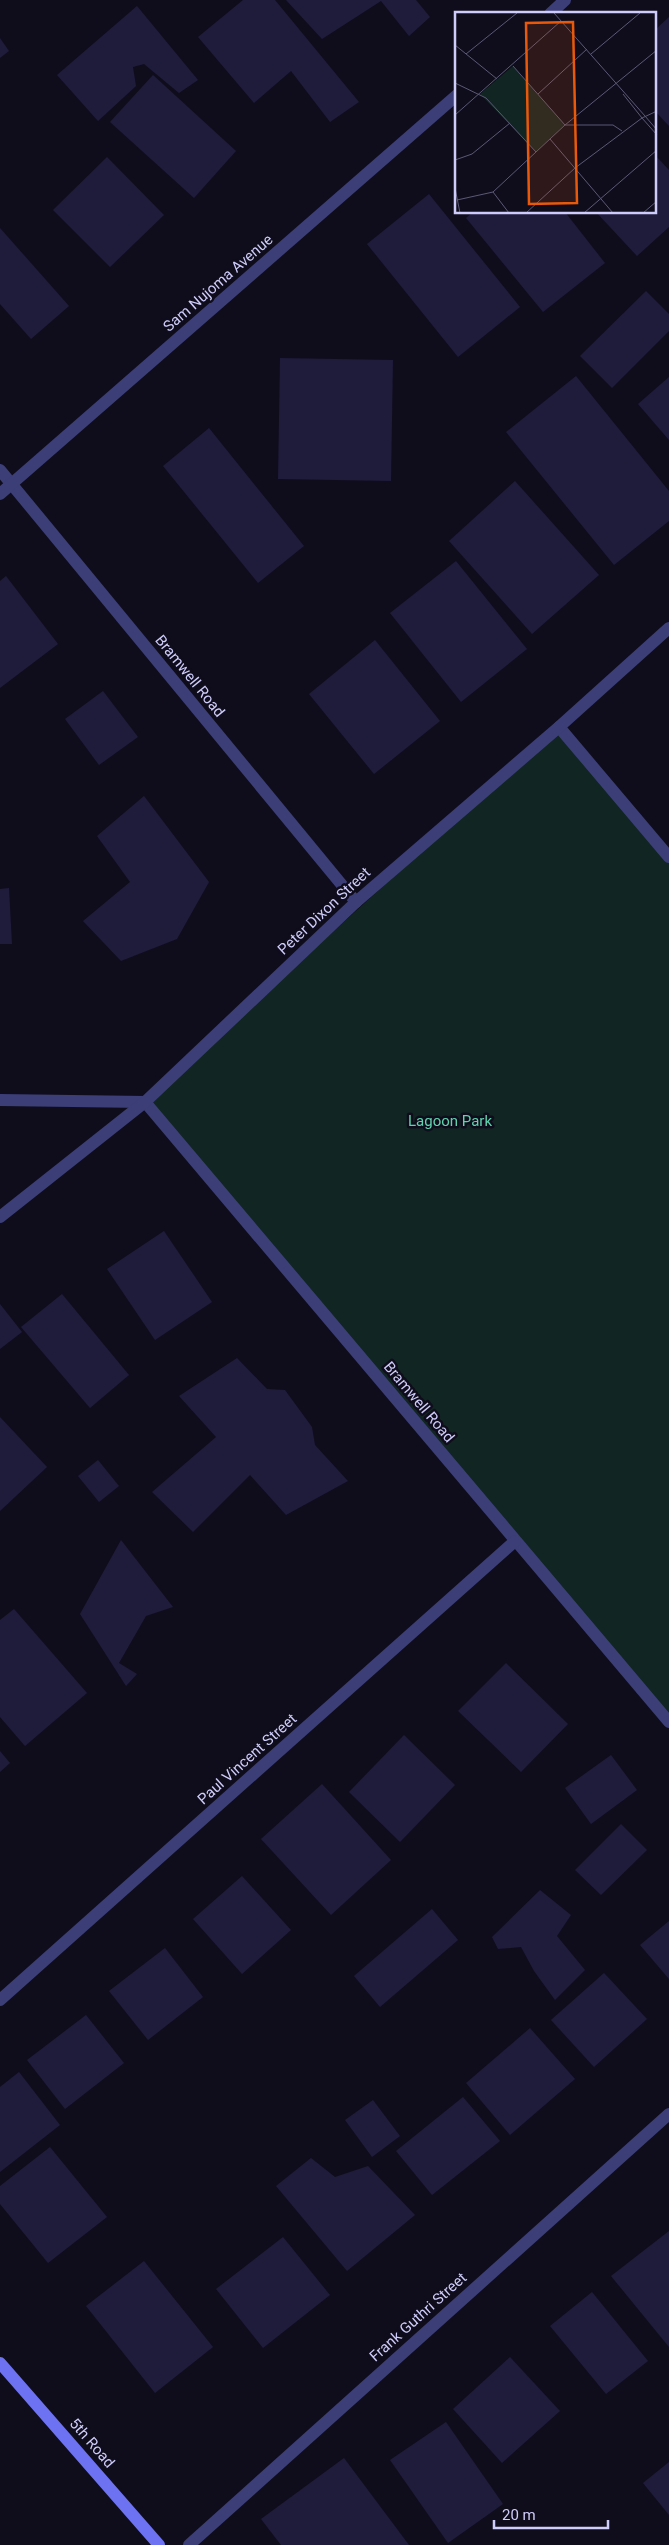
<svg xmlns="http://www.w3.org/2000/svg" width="669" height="2545" font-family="Roboto,sans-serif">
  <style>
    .green { fill: #112523 }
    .building { fill: #1f1b3b }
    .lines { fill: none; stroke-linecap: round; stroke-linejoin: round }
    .street { stroke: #3c3e77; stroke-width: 12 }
    .secondary { stroke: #6c72f1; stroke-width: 12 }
    .labels { text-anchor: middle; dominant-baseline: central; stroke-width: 5; stroke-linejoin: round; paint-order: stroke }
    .street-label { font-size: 15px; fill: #ceccfa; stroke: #0f0d1c }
    .park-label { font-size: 15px; fill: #60d2ae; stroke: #0f0d1c }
    .inset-road { fill: none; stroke: #5b5975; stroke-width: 1 }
    .view { fill: #e8590c; fill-opacity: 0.15; stroke: #e8590c; stroke-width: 2.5 }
    .inset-edge { fill: none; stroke: #ceccfa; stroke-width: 2.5 }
  </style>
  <rect width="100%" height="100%" fill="#0f0d1c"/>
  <path class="green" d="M559,727L669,857V1720L145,1102Z"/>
  <g class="building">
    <path d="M243,0H275L359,102L330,122L291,71L254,103L198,37Z"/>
    <path d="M286,0H416L430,17L409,36L381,1L322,39Z"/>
    <path d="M137,6L198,80L179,93L144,64L133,67L136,86L98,121L57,75Z"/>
    <path d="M669,17V126L655,111V30Z"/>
    <path d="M0,38L9,51L0,58Z"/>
    <path d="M153,75L236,151L194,198L110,122Z"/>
    <path d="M655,155L669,170V227L637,256L596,212H655Z"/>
    <path d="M107,157L164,215L110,267L53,210Z"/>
    <path d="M429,194L520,307L458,357L367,244Z"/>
    <path d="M473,212H565L605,263L543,312L466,218Z"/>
    <path d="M0,228L69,306L31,339L0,304Z"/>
    <path d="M646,291L669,314V331L612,388L580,356Z"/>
    <path d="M280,358L393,360L391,481L278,479Z"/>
    <path d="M576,376L669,491V521L614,565L506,432Z"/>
    <path d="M669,377V440L638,404Z"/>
    <path d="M209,428L304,546L258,583L163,466Z"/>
    <path d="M515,481L599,575L532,634L449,541Z"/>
    <path d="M456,561L527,649L461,702L390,613Z"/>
    <path d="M6,576L58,644L0,688V581Z"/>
    <path d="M375,640L440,721L374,774L309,694Z"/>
    <path d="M103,691L138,737L99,765L65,719Z"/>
    <path d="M144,796L209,882L177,939L121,961L83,921L130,882L97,836Z"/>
    <path d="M9,888L12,944H0V889Z"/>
    <path d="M164,1231L212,1302L155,1340L107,1269Z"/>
    <path d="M62,1294L129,1375L90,1408L21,1327Z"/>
    <path d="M0,1304L22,1332L0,1349Z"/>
    <path d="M237,1358L267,1389L285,1390L312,1427L315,1445L348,1481L286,1515L250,1475L193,1532L152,1492L216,1437L179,1396Z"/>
    <path d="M0,1417L47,1467L0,1511Z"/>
    <path d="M98,1460L119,1486L99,1502L78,1476Z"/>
    <path d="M121,1540L173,1607L146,1616L119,1663L137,1674L126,1686L80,1614Z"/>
    <path d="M14,1609L87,1693L25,1746L0,1717V1620Z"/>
    <path d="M506,1663L568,1724L521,1772L458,1711Z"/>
    <path d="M404,1735L455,1785L400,1842L349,1792Z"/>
    <path d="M0,1751L10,1763L0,1772Z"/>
    <path d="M611,1755L637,1790L591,1824L565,1788Z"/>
    <path d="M322,1784L391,1860L331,1915L261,1839Z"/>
    <path d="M621,1824L647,1850L601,1895L575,1870Z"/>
    <path d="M242,1876L291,1930L242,1974L193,1919Z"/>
    <path d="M540,1890L571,1915L557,1936L585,1970L555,2000L534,1971L521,1947L498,1949L492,1937Z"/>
    <path d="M432,1909L458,1940L380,2007L354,1976Z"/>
    <path d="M669,1921V1979L640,1945Z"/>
    <path d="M165,1948L203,1997L148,2040L109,1991Z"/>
    <path d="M604,1973L647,2019L594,2067L551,2020Z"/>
    <path d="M86,2015L124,2063L65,2109L27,2060Z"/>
    <path d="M530,2028L575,2079L510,2135L466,2083Z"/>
    <path d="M19,2072L60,2125L0,2172V2087Z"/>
    <path d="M463,2097L500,2141L432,2195L396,2151Z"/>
    <path d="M373,2100L400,2136L372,2157L345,2120Z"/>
    <path d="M50,2147L107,2217L48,2263L0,2204V2186Z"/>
    <path d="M311,2158L335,2177L368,2166L415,2215L347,2271L276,2186Z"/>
    <path d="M669,2231V2347L611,2276Z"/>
    <path d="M283,2237L330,2295L263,2348L216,2289Z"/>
    <path d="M144,2261L213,2347L155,2393L86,2306Z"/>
    <path d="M592,2292L648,2361L606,2394L550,2326Z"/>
    <path d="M510,2357L560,2411L502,2463L453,2409Z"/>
    <path d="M446,2422L503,2504L448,2543L390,2460Z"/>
    <path d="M344,2458L409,2545H281L261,2519Z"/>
    <path d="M669,2462V2515L643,2483Z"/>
  </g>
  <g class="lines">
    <g class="street">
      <path d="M550,14L565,0"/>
      <path d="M0,470L356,902"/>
      <path d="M0,494L457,95"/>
      <path d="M559,727L669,857"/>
      <path d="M0,1100L145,1102L669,1722"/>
      <path d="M0,1217L145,1102L356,902L559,727L669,628"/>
      <path d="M0,2000L515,1541"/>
      <path d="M189,2545L669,2114"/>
    </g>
    <path class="secondary" d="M0,2363L159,2545"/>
  </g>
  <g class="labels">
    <g class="street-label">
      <text transform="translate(218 283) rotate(-41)">Sam Nujoma Avenue</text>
      <text transform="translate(190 676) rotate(51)">Bramwell Road</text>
      <text transform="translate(324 911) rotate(-43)">Peter Dixon Street</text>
      <text transform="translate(419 1402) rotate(50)">Bramwell Road</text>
      <text transform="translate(247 1759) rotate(-42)">Paul Vincent Street</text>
      <text transform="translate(418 2317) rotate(-42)">Frank Guthri Street</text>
      <text transform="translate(92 2443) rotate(49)">5th Road</text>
    </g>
    <g class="park-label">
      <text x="450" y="1121">Lagoon Park</text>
    </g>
  </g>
  <g transform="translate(455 12)">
    <rect width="201" height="201" fill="#0f0d1c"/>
    <path d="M58,54L110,113L81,140L25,82Z" fill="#112523"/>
    <path class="inset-road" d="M99,1L190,104M0,33L42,67M11,42L62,1M136,42L185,1M58,54L110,113H158L167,119M0,71L31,86L81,140M83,82L132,37M202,99L187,106L202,123M0,103L106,9M190,104L202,118M95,127L158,201M0,148L17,142L55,111M0,176L5,201M38,180L54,201M2,188L38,180L110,113L202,38M71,201L120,156L187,106L168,82M129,201L202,138M188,201L202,189"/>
    <path class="view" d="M118,10L122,191L74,192L71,11Z"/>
    <rect width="201" height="201" class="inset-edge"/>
  </g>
  <path d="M494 2520v8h114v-8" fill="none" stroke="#ceccfa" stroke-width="2.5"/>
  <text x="502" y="2520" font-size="15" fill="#ceccfa" stroke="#0f0d1c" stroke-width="4" paint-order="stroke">20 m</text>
</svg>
